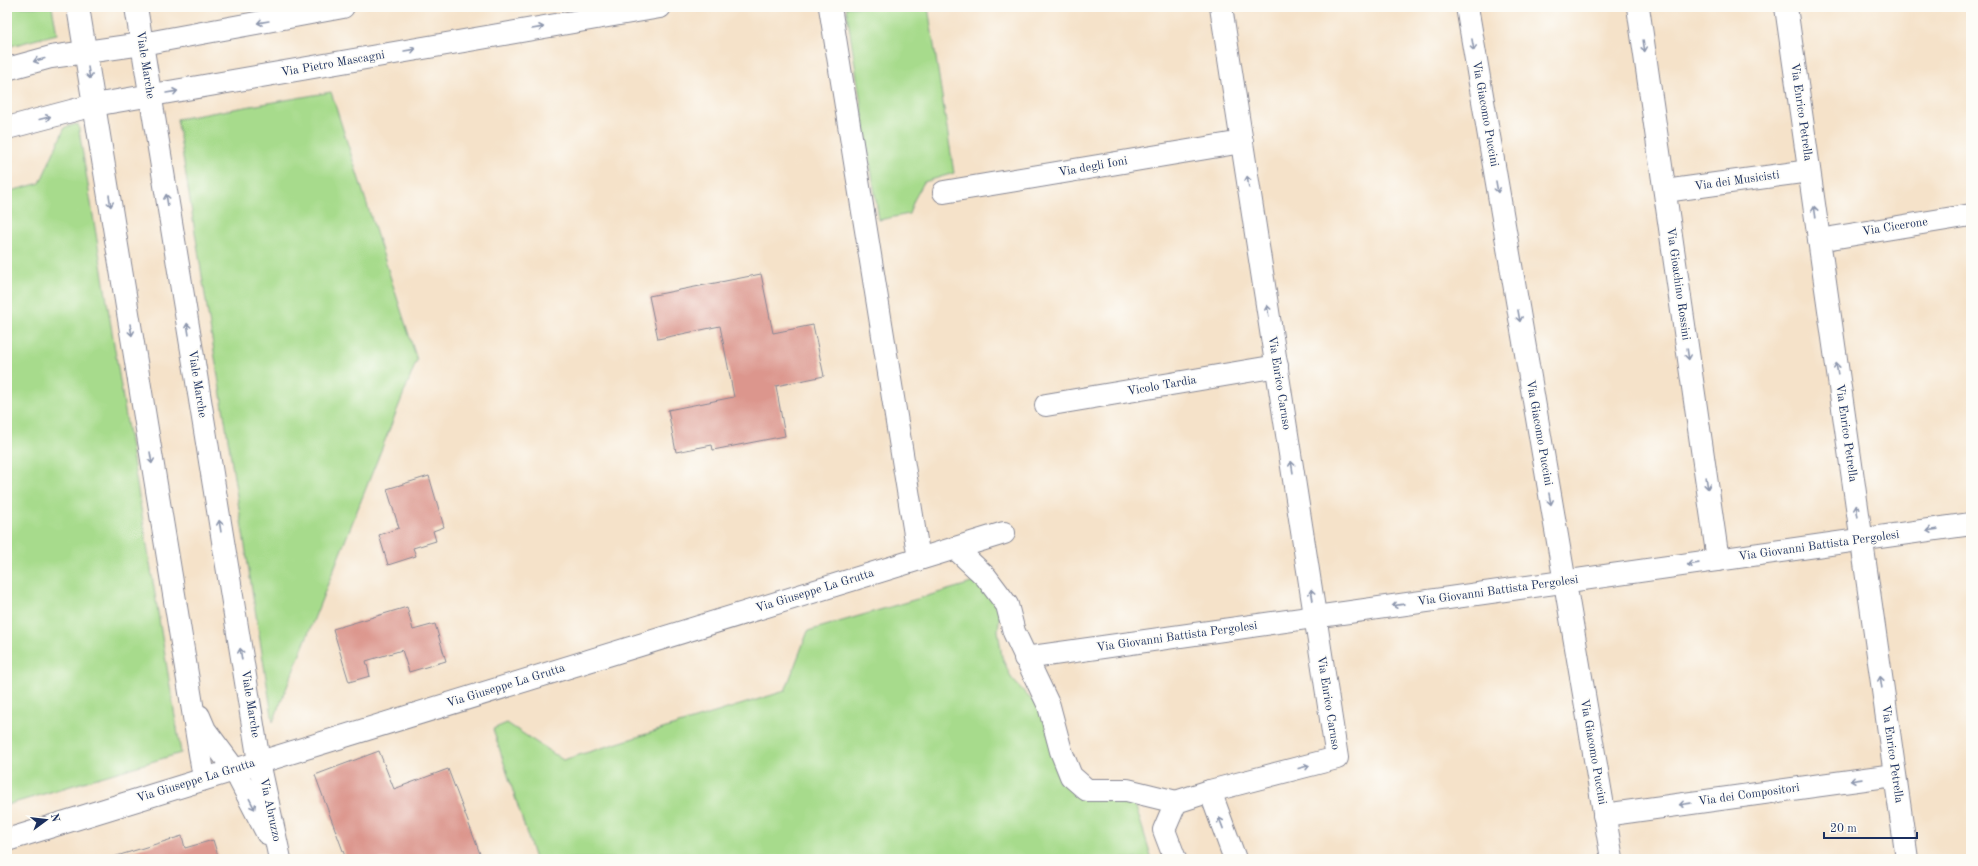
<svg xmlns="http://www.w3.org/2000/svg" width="1978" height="866" font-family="'Old Standard TT',serif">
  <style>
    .green { fill: #a7db8c; stroke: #618575 }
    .building { fill: #dc968d }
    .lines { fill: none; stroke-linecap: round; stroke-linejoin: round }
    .minor-casing { stroke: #888894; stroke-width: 24 }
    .minor { stroke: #fff; stroke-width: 22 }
    .oneway { stroke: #8d97ae }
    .labels { text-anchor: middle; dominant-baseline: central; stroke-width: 3.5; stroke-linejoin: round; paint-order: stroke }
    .street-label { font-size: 12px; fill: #1b2f5e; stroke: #fdfcf7 }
  </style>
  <rect width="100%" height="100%" fill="#fdfcf7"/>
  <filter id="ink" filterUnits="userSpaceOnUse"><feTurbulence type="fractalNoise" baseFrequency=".025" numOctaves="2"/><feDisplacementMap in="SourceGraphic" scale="8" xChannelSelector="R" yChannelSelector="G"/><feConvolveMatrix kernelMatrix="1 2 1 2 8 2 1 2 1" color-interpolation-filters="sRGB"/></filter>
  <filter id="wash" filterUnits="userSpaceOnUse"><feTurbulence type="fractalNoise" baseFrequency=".012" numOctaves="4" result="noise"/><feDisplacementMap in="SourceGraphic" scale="16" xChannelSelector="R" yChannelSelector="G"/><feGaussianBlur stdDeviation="0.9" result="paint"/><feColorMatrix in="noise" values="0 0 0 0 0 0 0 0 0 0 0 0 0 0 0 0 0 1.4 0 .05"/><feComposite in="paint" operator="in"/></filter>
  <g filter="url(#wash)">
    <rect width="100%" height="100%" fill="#f5e2c9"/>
    <g class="green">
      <path d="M7,7H52L57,34L7,47Z"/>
      <path d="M846,7H928L954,173L924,182L914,200L909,214L879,220Z"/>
      <path d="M331,92L417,360L273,722L177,119Z"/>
      <path d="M78,124L181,753L7,805V192L40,183L65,127Z"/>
      <path d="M975,582L989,593L1000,612L998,630L1002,657L1012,679L1041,710L1061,774L1104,800L1135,804L1152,859H535L493,729L507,723L563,760L785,691L808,631Z"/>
    </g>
    <g id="blocks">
      <g class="building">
        <path d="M761,274L773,333L813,325L824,376L776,386L785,436L713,450L712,445L676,452L668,410L734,397L720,326L658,339L649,296Z"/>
        <path d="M429,476L444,527L433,531L436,541L413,548L416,556L388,565L379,535L399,528L387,489Z"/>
        <path d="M407,607L413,630L435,624L446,661L409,672L402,650L366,661L370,676L349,682L333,629Z"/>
        <path d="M379,751L394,789L448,769L482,859H346L315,775Z"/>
        <path d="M182,836L185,848L213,840L219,859H107Z"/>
      </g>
    </g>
  </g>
  <g filter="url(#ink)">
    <use href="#blocks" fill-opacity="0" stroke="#888894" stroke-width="1"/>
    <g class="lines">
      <defs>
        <g id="minor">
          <path d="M78,7L204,778"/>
          <path d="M136,7L259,762L280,859"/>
          <path d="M830,7L919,559"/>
          <path d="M1221,7L1337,758L1210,791L1235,859"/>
          <path d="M1467,7L1612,859"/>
          <path d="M1638,7L1718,560"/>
          <path d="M1786,7L1907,859"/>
          <path d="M7,69L51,57L142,44L343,7"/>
          <path d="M7,128L94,105L660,7"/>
          <path d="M1665,191L1809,171"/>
          <path d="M944,192L1242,142"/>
          <path d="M1819,240L1971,215"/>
          <path d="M1046,405L1277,366"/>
          <path d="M955,548L986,577L1007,605L1014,632L1049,706L1061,751L1071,776L1087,790H1127L1176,802"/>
          <path d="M1025,658L1971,524"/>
          <path d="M199,716L205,730L234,769L267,833"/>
          <path d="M1604,815L1894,775"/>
          <path d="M7,840L1004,533"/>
          <path d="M1175,859L1164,830L1176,802L1210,791"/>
        </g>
      </defs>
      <use href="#minor" class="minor-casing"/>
      <use href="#minor" class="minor"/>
    </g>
    <defs><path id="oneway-shaft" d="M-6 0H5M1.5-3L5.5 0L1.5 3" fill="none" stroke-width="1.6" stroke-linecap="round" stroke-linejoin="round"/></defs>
    <g class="oneway">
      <use href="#oneway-shaft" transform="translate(263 22) rotate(170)"/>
      <use href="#oneway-shaft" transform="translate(538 28) rotate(-10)"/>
      <use href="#oneway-shaft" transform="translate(1473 45) rotate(80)"/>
      <use href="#oneway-shaft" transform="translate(1644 46) rotate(82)"/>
      <use href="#oneway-shaft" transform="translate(410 50) rotate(-10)"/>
      <use href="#oneway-shaft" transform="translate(39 60) rotate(165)"/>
      <use href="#oneway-shaft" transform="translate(89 73) rotate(81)"/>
      <use href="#oneway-shaft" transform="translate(172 92) rotate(-10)"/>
      <use href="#oneway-shaft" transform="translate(45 118) rotate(-15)"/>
      <use href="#oneway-shaft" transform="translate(1248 182) rotate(-99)"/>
      <use href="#oneway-shaft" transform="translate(1497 187) rotate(80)"/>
      <use href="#oneway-shaft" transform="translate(167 200) rotate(-99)"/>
      <use href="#oneway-shaft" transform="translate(110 201) rotate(81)"/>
      <use href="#oneway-shaft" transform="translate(1815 212) rotate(-98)"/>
      <use href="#oneway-shaft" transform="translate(1268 311) rotate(-99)"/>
      <use href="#oneway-shaft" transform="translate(1519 316) rotate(80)"/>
      <use href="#oneway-shaft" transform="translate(188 329) rotate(-99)"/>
      <use href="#oneway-shaft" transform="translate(131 330) rotate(81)"/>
      <use href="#oneway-shaft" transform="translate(1688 354) rotate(82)"/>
      <use href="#oneway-shaft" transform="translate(1837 369) rotate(-98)"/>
      <use href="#oneway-shaft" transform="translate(151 458) rotate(81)"/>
      <use href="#oneway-shaft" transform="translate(1292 467) rotate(-99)"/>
      <use href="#oneway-shaft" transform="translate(1707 483) rotate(82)"/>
      <use href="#oneway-shaft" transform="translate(1550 499) rotate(80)"/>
      <use href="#oneway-shaft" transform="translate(1857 511) rotate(-98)"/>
      <use href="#oneway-shaft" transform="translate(220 526) rotate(-99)"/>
      <use href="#oneway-shaft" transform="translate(1932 530) rotate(172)"/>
      <use href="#oneway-shaft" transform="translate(1693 564) rotate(172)"/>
      <use href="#oneway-shaft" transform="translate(1312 595) rotate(-99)"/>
      <use href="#oneway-shaft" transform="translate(1398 605) rotate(172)"/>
      <use href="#oneway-shaft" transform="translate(241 654) rotate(-99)"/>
      <use href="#oneway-shaft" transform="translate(1881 682) rotate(-98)"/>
      <use href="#oneway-shaft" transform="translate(1304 767) rotate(-14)"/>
      <use href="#oneway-shaft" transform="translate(1856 780) rotate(172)"/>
      <use href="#oneway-shaft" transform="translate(252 804) rotate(63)"/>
      <use href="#oneway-shaft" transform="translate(1685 804) rotate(172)"/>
      <use href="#oneway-shaft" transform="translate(1221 823) rotate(-111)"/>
    </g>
  </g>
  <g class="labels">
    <g class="street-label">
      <text transform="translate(333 64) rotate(-10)">Via Pietro Mascagni</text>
      <text transform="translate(145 65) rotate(81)">Viale Marche</text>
      <text transform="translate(1801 112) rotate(82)">Via Enrico Petrella</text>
      <text transform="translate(1485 114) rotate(80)">Via Giacomo Puccini</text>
      <text transform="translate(1093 167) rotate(-10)">Via degli Ioni</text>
      <text transform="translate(1737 181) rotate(-8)">Via dei Musicisti</text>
      <text transform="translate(1895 227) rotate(-9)">Via Cicerone</text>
      <text transform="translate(1678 284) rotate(82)">Via Gioachino Rossini</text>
      <text transform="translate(1279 383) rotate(81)">Via Enrico Caruso</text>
      <text transform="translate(197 384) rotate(81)">Viale Marche</text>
      <text transform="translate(1162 386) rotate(-10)">Vicolo Tardia</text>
      <text transform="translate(1539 433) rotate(80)">Via Giacomo Puccini</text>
      <text transform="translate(1846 433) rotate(82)">Via Enrico Petrella</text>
      <text transform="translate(1819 546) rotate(-8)">Via Giovanni Battista Pergolesi</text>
      <text transform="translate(815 591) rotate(-17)">Via Giuseppe La Grutta</text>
      <text transform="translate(1498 591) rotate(-8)">Via Giovanni Battista Pergolesi</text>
      <text transform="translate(1177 637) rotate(-8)">Via Giovanni Battista Pergolesi</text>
      <text transform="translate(506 686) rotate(-17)">Via Giuseppe La Grutta</text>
      <text transform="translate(1328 703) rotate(81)">Via Enrico Caruso</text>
      <text transform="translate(250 704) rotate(81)">Viale Marche</text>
      <text transform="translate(1593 752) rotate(80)">Via Giacomo Puccini</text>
      <text transform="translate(1892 754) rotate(82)">Via Enrico Petrella</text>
      <text transform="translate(196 781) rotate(-17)">Via Giuseppe La Grutta</text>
      <text transform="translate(1749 795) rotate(-8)">Via dei Compositori</text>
      <text transform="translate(270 810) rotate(78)">Via Abruzzo</text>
    </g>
  </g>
  <rect width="1978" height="866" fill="none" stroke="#fdfcf7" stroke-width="24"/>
  <g transform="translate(46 820) rotate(75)" stroke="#fdfcf7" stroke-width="3" paint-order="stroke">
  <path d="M0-3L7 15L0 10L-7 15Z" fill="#1b2f5e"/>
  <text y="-6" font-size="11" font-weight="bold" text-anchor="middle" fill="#1b2f5e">N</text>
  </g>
  <path d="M1824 832v6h93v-6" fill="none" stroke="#1b2f5e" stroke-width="2"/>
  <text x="1830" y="832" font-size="12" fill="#1b2f5e" stroke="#fdfcf7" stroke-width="3" paint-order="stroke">20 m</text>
</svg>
